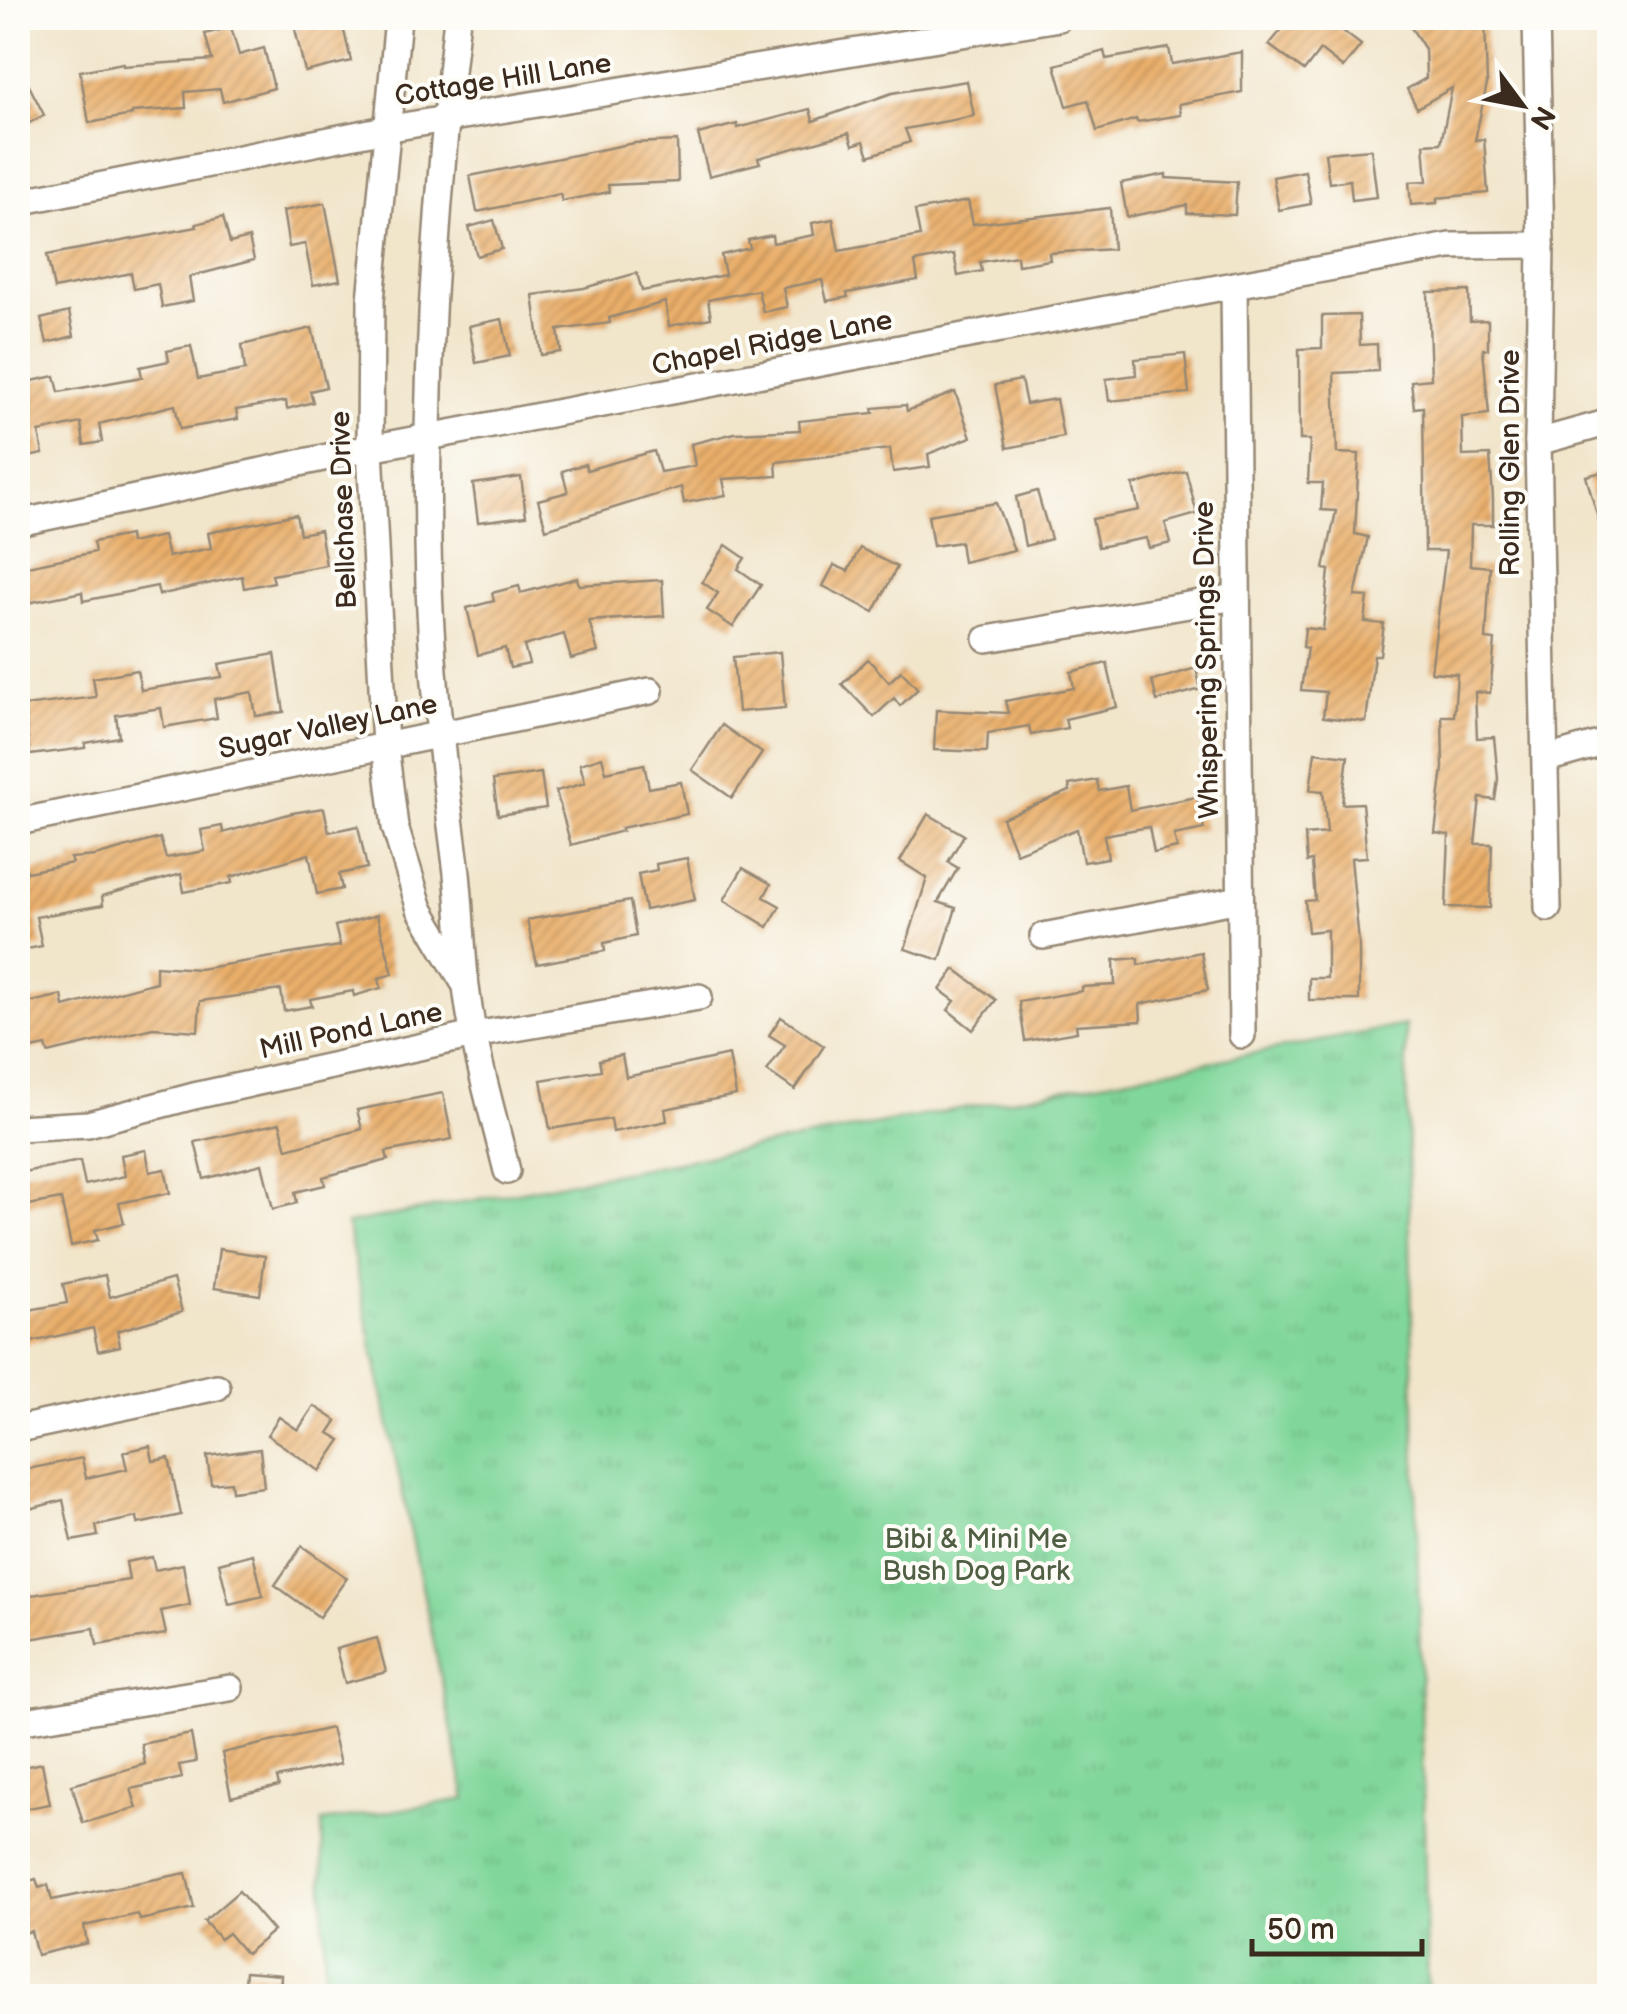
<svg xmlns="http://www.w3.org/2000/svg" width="1627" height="2014" font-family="'Balsamiq Sans',sans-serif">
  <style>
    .grass { fill: url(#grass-tufts); stroke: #5e805c; stroke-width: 2.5 }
    .building { fill: url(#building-hatch) }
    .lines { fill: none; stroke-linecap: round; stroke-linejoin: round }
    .street-casing { stroke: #968874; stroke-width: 30 }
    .street { stroke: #fff; stroke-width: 25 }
    .labels { text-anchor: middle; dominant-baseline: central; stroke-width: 8; stroke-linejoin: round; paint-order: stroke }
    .street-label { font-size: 28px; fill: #3b2a1e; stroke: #fdfcf7 }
    .park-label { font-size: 28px; fill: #505e44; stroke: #fdfcf7 }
  </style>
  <defs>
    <pattern id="grass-tufts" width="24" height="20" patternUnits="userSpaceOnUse" patternTransform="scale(2.5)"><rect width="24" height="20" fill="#81d79b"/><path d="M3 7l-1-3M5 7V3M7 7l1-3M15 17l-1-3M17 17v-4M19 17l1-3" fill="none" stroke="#70b985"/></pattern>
    <pattern id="building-hatch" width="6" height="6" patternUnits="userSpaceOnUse" patternTransform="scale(2.5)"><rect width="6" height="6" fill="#eaaf6b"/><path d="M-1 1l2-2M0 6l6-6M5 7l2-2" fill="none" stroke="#bf8f57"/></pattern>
  </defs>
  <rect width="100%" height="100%" fill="#fdfcf7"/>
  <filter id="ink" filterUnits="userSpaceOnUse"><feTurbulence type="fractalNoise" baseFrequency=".01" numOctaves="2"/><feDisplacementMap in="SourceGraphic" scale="20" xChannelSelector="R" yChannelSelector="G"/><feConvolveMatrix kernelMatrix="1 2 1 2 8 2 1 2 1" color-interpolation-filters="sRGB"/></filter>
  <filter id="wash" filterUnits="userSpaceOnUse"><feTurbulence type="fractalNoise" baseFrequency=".0048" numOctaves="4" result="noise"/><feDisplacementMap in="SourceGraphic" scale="40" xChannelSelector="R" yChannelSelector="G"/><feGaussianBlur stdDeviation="2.25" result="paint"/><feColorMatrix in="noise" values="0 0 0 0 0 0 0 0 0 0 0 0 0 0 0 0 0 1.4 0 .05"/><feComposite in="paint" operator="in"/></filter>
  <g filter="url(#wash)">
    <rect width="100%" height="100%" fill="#f1e5ca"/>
    <path class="grass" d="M1405,1025L1428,1996H325L322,1822L466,1799L347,1224Z"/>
    <g id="blocks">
      <g class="building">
        <path d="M341,18L351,61L305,72L295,29Z"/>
        <path d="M1291,18H1326L1361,45L1343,68L1320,50L1304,71L1269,45Z"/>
        <path d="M1405,18H1485L1487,84L1475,140L1484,139L1488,193L1437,198V203L1411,205L1409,182L1427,181L1424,144L1441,143L1452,88L1417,108L1407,89L1426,78L1425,49Z"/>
        <path d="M231,27L239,55L264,48L274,88L223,102L220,89L185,92L186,108L132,112V115L89,123L80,71L123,63V66L212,60L205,34Z"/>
        <path d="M1169,48L1172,64L1242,52V92L1179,104L1181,115L1137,122L1136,119L1097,131L1088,100L1067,106L1055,65L1104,51L1106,59Z"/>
        <path d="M18,64L44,115L18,129Z"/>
        <path d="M967,81L974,116L905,129L910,142L869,156L864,141L853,145L849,133L758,158L760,163L709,176L698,134L737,124L738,128L810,109L813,121L892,93Z"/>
        <path d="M677,141L678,182L608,185L609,192L562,201L560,194L477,212L470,176L634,143Z"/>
        <path d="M1371,149L1377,197L1352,200L1350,180L1329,183L1325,153Z"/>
        <path d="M1305,171L1311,204L1279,210L1273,177Z"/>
        <path d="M1166,174V178L1237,182L1235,215L1187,213V205L1127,217L1121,183Z"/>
        <path d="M968,201L973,224L1110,208L1113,249L1049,253L1050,260L1018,265L1017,256L980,262L982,271L958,276L954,254L915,262L918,280L847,293L848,297L827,301L822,280L783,288L787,307L763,312L758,290L708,300L711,318L669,326L665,302L609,318L610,323L558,330L561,352L541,355L533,295L584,288L637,273L642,291L725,275L721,255L750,248L748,240L772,235L773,243L814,235L812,223L833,219L839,251L920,236L915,211Z"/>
        <path d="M325,203L340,280L313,285L305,244L289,247L283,211Z"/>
        <path d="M223,217L230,243L249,238L254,260L189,277L193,301L162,307L158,284L134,289L131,273L54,289L47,255L197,227L196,224Z"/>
        <path d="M494,220L502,249L477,256L469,227Z"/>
        <path d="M1469,291L1470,321L1488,320V349H1483L1489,414L1462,417L1463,456L1490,455L1493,499V525H1471L1470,565L1490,567L1486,639L1495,640L1490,693L1475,692L1477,738L1494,737L1498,779L1495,800L1480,798L1475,844H1492L1490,908L1446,907L1449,835L1435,833L1443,768L1442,716H1454L1457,674L1431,672L1446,551H1425L1423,407L1414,408L1411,381L1431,379L1428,292Z"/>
        <path d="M69,312L74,336L47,343L41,319Z"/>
        <path d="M1359,315L1360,345L1377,344L1378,371L1334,373L1337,453L1359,454L1355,534L1368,537L1355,596L1368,597L1365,622L1384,624L1380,655H1374L1366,722L1323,717L1326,692L1301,690L1307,648L1303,647L1305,628L1323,630L1329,570L1324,569L1336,511L1321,510L1323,483H1308L1310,440H1300L1299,349L1322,348V316Z"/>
        <path d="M502,319L510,356L476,363L469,326Z"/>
        <path d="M312,328L326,387L310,391L313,402L287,409L286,401L236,410L238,419L180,429L175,405L99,424L102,442L84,445L81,423L39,432L43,454L18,459V384L55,376L59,392L142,377L140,367L169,361L167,351L191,346L198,379L245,370L242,345Z"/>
        <path d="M1185,354L1189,393L1109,401L1106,379L1136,375L1135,359Z"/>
        <path d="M1021,380L1026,404L1056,399L1063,437L1007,448L995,385Z"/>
        <path d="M955,392L971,437L928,454L930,467L893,472L890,449L776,462L777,476L723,479L726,495L684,503L681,487L546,529L538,500L568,492L562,471L585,464L587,470L654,451L660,472L695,466L691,444L735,433L800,430L799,421L874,413L873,408L906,405L907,411Z"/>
        <path d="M1610,470V540H1604L1586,476Z"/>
        <path d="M1186,471L1197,514L1165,523L1171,543L1149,548L1146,538L1098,547L1092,519L1139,510L1133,485Z"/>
        <path d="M521,477L526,516L478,522L473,484Z"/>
        <path d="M1037,491L1051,539L1025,546L1016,497Z"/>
        <path d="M996,503L1014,550L963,562L960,542L933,546L928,515Z"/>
        <path d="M296,514L300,534L320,530L326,565L272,575L274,582L244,588L242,576L159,595L157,586L83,601L82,592L18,605V568L95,552L93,542L129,535L130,543L163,536L168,557L211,548L208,533Z"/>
        <path d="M726,545L745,558L738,569L761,585L733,627L707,610L718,593L702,582Z"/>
        <path d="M860,548L897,567L874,612L823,586L834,565L848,571Z"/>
        <path d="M577,578L579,585L662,580L664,616L589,621L598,652L571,659L564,634L524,646L529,664L510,668L505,648L478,655L467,608L494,601L492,593L519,586L521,593Z"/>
        <path d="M780,652L785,708L738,712L733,657Z"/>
        <path d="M275,654L284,712L256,716L252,692L214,699L217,718L164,727L161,708L116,715L119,737L85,743V748L30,755L24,706L96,697L93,678L137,670L141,690L222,677L219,664Z"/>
        <path d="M868,659L889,682L901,671L918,689L900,706L894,698L874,717L842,684Z"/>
        <path d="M1107,663L1117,707L1065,719L1067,728L1031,735L1029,726L988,733L987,752L934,750L936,710L1008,713L1005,701L1074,688L1071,672Z"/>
        <path d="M1196,668L1201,689L1157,701L1152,681Z"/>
        <path d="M722,725L762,753L732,798L692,770Z"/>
        <path d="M1315,752L1348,756L1342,804L1362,803L1367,857L1351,858L1359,943V1000H1309V978H1327V930L1308,932L1305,901L1315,900L1312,861L1307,862L1305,835L1327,833L1323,791L1310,790Z"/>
        <path d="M602,757L606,772L644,764L649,788L681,782L687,814L621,828L622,831L571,845L556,791L585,783L580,764Z"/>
        <path d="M541,773L546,808L498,815L493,780Z"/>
        <path d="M1097,780L1099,791L1126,786L1130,810L1197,797L1204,829L1174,835L1177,848L1154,853L1149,827L1104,835L1108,858L1083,862L1077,829L1016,853L1002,818L1070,791L1069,785Z"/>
        <path d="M324,808L329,832L358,826L367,868L339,874L342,889L317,894L309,854L231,877L232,883L184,892L181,874L102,896L103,905L36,917L42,946L18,951V870L26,869L27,872L72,863L70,858L95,856L160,838L166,858L205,851L201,830L222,826L223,833L292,813Z"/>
        <path d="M928,814L964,835L948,862L958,868L938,902L956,908L940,960L905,949L927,878L900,861Z"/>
        <path d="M687,858L695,900L645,910L638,874L657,870L656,864Z"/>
        <path d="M743,868L771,884L764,897L780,906L768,927L724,900Z"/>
        <path d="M630,901L636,936L604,943L605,951L537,964L527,920Z"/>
        <path d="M377,915L393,974L379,978L381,988L354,996L353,991L310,999L312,1006L284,1011L281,990L200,1001L198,1031L153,1028L48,1053L46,1046L18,1052V1005L62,995L64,1007L156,982V966L199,969L340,946L335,926Z"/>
        <path d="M1201,952L1208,990L1140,1004L1141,1021L1076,1025L1077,1032L1025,1041L1019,1002L1082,991V987L1115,985L1114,960L1138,958V965Z"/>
        <path d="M955,969L996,1000L973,1030L948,1010L955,1001L940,990Z"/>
        <path d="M781,1017L824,1046L795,1090L767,1071L785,1045L769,1035Z"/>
        <path d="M622,1055L626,1077L729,1055L736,1095L665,1109L667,1121L613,1132L611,1119L550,1129L541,1080L601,1070L599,1060Z"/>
        <path d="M443,1093L452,1139L386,1152L388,1160L323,1177L325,1185L295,1192L297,1203L273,1209L262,1164L204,1179L195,1142L280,1123L287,1149L362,1129L357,1110Z"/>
        <path d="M146,1150L150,1172L165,1169L170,1193L119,1203L124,1223L95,1230L98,1240L71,1246L61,1199L18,1207V1173L80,1161L85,1185L125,1176L121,1155Z"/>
        <path d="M219,1249L265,1256L260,1295L214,1288Z"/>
        <path d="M105,1275L110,1297L173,1279L182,1312L117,1331L120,1346L98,1351L93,1328L18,1345V1312L67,1303L63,1284Z"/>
        <path d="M314,1406L337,1421L329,1433L341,1440L320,1471L267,1435L279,1417L298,1430Z"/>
        <path d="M150,1446L153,1461L169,1458L181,1515L138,1524L137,1517L96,1526L98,1536L72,1541L63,1500L18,1512V1471L82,1458L86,1478L127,1469L123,1452Z"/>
        <path d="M260,1449L264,1487L232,1491L231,1482L211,1484L207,1456Z"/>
        <path d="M302,1546L347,1578L319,1617L275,1585Z"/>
        <path d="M253,1554L263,1596L229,1604L219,1563Z"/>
        <path d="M152,1557L155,1570L183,1564L190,1605L161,1611L166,1634L97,1645L94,1628L18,1641V1597L129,1580L126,1562Z"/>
        <path d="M377,1638L386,1672L345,1683L336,1649Z"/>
        <path d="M331,1728L340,1764L277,1778L279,1786L231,1797L222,1753Z"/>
        <path d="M191,1734L196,1762L179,1765L182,1778L131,1789L137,1808L83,1823L72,1785L145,1764L141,1744Z"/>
        <path d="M42,1763L50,1804L18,1810V1768Z"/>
        <path d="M186,1873L194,1908L140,1920L138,1914L84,1926L87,1943L37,1955L31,1931L18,1935V1884L36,1879L39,1888L48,1885L52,1900Z"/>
        <path d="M239,1891L273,1931L246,1954L228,1933L220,1939L204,1921Z"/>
        <path d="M245,1972L281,1975L280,1996H243Z"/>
      </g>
    </g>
  </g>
  <g filter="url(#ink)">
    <use href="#blocks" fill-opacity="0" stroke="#968874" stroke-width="2.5"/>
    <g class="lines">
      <defs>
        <g id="street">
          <path d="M398,18L371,300L370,448L385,746L395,827L420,909L463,981"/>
          <path d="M457,18C435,206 423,395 429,585C432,679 444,772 456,865C461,905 461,945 466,986C473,1048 492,1110 507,1171"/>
          <path d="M1536,18L1541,245L1538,442L1548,908"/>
          <path d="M18,202L385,129L1059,18"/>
          <path d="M1234,285L1242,1035"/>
          <path d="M1538,442L1610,422"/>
          <path d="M18,523L370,448L1234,285L1450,246L1541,245"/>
          <path d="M987,639L1236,597"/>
          <path d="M1546,759L1610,741"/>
          <path d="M18,822L650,691"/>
          <path d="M1043,936L1240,899"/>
          <path d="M18,1128L88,1124L194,1096L474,1035L699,997"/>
          <path d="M18,1429L217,1387"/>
          <path d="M18,1722L230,1688"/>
        </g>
      </defs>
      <use href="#street" class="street-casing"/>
      <use href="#street" class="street"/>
    </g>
  </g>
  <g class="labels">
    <g class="street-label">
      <text transform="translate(503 80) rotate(-9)">Cottage Hill Lane</text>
      <text transform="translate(772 343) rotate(-11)">Chapel Ridge Lane</text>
      <text transform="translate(1510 463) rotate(-90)">Rolling Glen Drive</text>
      <text transform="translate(344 510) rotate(-92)">Bellchase Drive</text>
      <text transform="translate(1207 660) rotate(-91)">Whispering Springs Drive</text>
      <text transform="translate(328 727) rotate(-12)">Sugar Valley Lane</text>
      <text transform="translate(351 1031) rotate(-12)">Mill Pond Lane</text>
    </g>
    <g class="park-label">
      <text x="976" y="1539">Bibi &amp; Mini Me<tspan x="976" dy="32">Bush Dog Park</tspan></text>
    </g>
  </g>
  <rect width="1627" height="2014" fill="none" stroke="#fdfcf7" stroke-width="60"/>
  <g transform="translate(1522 105) rotate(122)" stroke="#fdfcf7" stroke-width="8" paint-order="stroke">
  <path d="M0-8L18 38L0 25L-18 38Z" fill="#3b2a1e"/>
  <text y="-15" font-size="28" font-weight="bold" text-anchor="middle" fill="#3b2a1e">N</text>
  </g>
  <path d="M1252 1939v15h170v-15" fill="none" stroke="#3b2a1e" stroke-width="5"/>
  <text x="1267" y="1939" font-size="30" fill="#3b2a1e" stroke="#fdfcf7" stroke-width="8" paint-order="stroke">50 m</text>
</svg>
